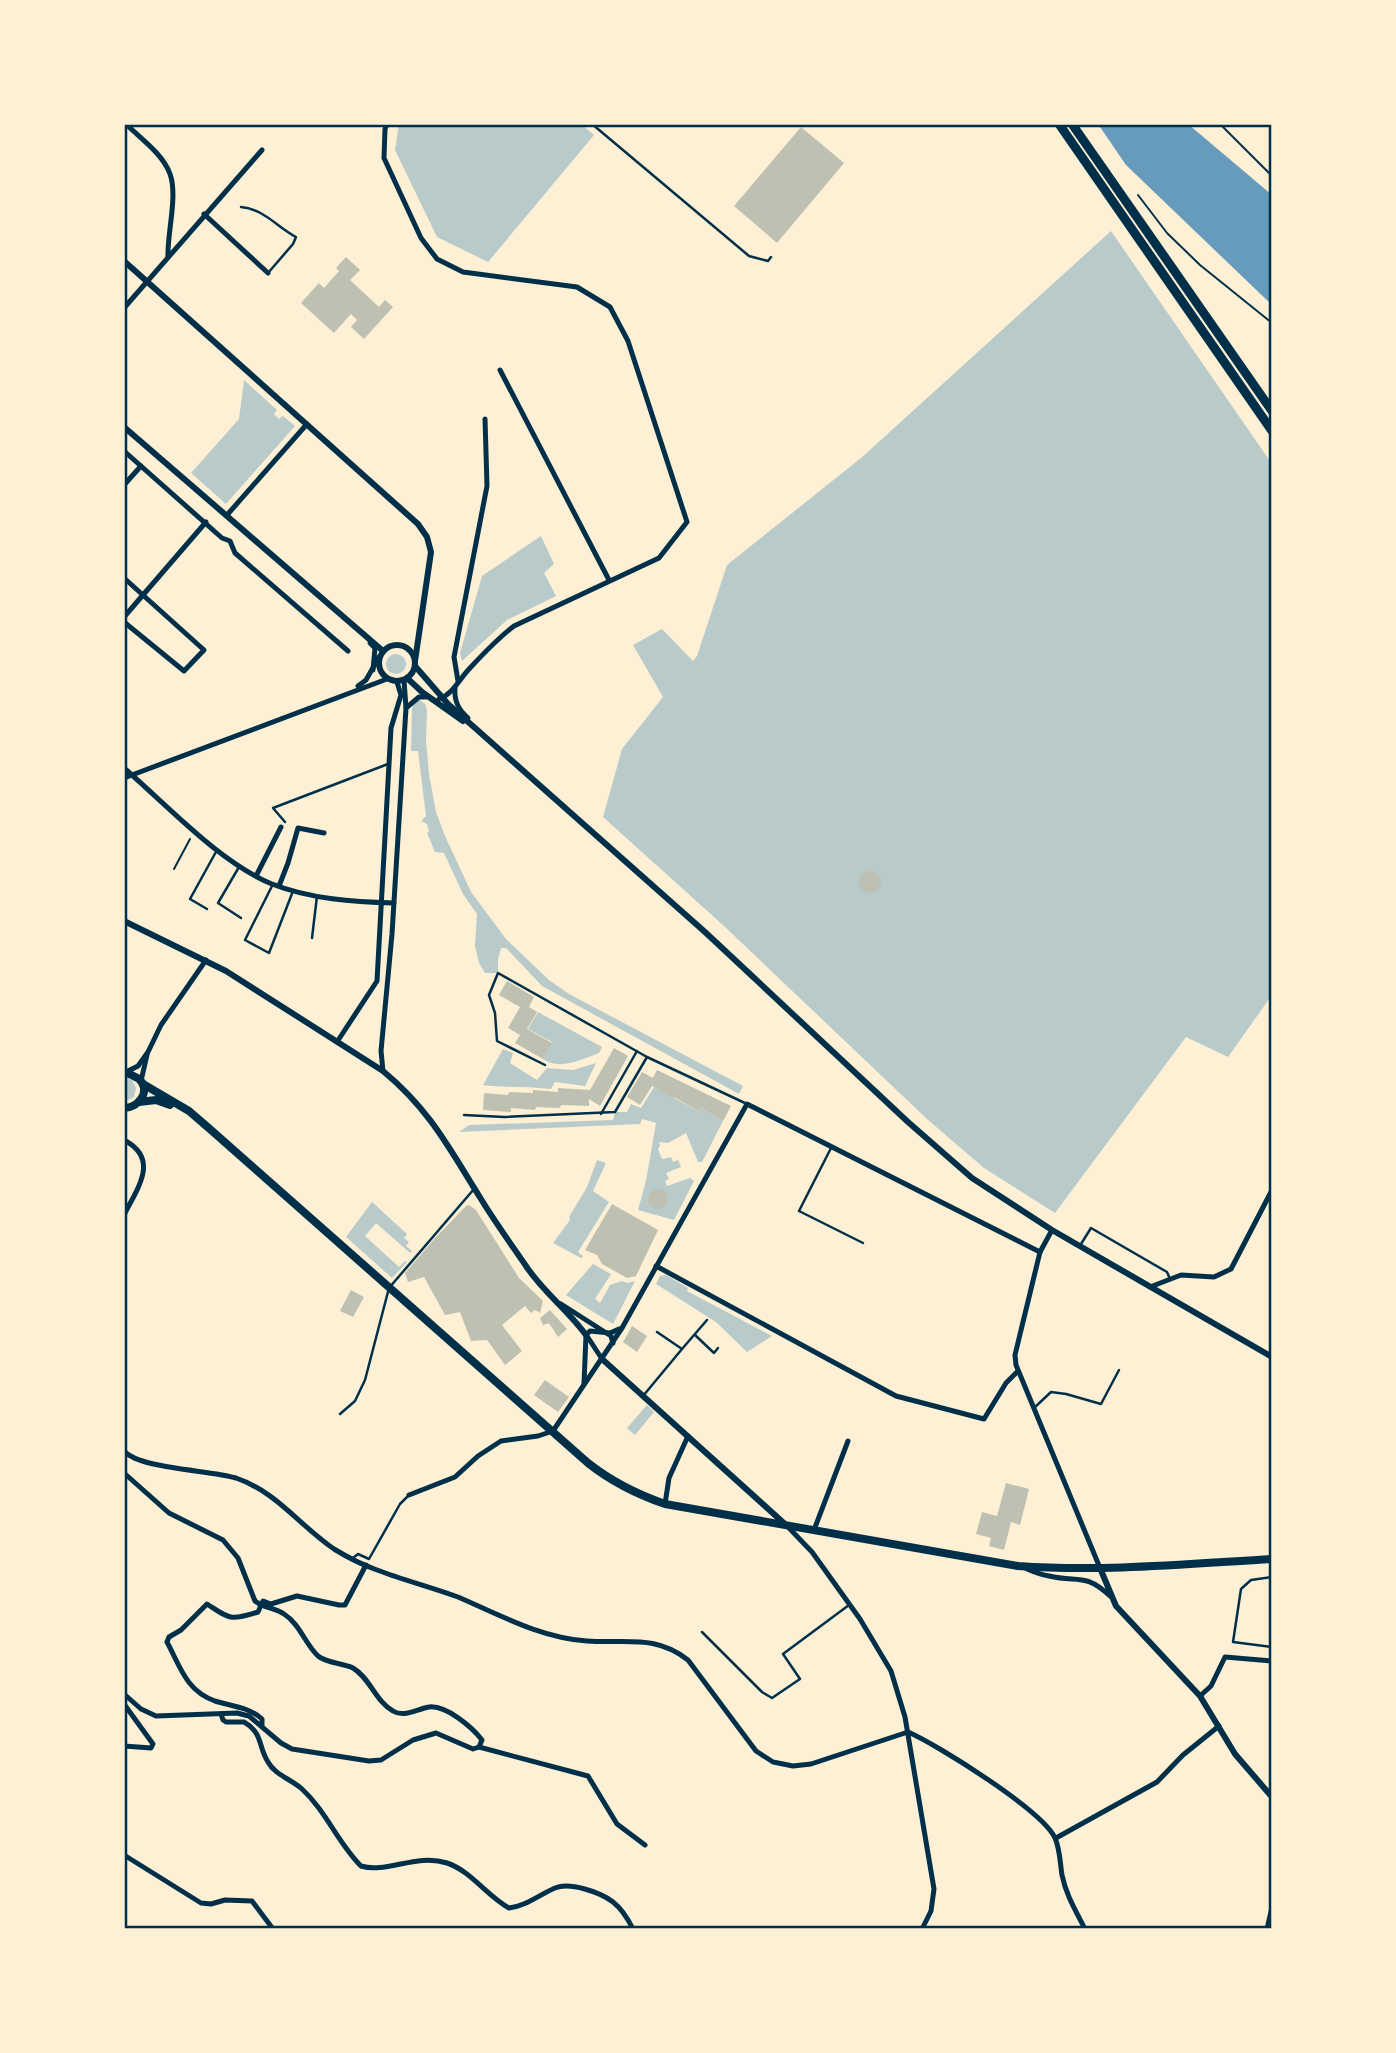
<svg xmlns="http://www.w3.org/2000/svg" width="1396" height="2053" font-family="Figtree,sans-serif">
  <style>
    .green { fill: #b9caca }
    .water { fill: #669bbc }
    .building { fill: #bec0b2 }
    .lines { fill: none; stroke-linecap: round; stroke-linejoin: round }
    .path { stroke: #003049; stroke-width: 2 }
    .service { stroke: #003049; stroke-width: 2.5 }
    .minor { stroke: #003049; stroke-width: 5 }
    .tertiary { stroke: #003049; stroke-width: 6 }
    .primary { stroke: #003049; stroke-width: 8 }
    .motorway { stroke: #003049; stroke-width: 9 }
    .neatline { fill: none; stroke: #003049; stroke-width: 2.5 }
  </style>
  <rect width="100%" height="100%" fill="#fdf0d5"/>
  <g class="green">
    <path d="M399,124H581L594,135L488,262L437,237L395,150Z"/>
    <path d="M1111,231L1272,464V995L1228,1057L1186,1037L1055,1213L984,1168L927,1119L724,926L603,817L622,749L663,697L633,645L662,629L693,661L697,656L727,565L861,458Z"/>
    <path d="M244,380L277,410L274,414L279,419L283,416L295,426L226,504L191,473L239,419Z"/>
    <path d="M541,536L554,564L544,573L556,596L507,620L462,661L460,653L482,576Z"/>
    <circle cx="396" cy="664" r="10"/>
    <path d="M420,700L425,704L427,710L426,740L429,774L436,812L445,836L471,892L506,939L549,980L569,994L743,1086L739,1094L542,986L506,948H501L498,959V973H485L479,963L475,946L477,914L463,894L444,853L435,852L427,833L429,832L427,824L421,821L426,816L418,751H411L412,708L415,702Z"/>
    <path d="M538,1012L602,1047L599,1053C583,1059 559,1071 543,1059L552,1042L528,1029Z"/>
    <path d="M503,1049L513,1053L510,1063L537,1080L547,1068L573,1070L596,1063L585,1086L555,1082L551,1089C528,1086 506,1088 483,1085Z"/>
    <path d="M124,1077L132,1080L136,1088L134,1097L126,1101Z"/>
    <path d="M654,1087L698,1111L701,1108L723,1121L702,1162H698L686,1133L668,1143L659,1142L660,1146L658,1149L662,1159L671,1157L673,1162L678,1160L681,1167L666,1173L669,1179L665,1181L667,1186L690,1178L694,1181L674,1220L638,1210L646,1181L656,1123L642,1119L640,1124L459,1132L469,1125L613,1120L615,1112H627L631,1104L641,1108Z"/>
    <path d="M597,1160L606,1163L593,1191L609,1202L578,1252L583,1256L581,1258L553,1243L570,1220L569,1217L587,1187Z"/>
    <path d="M372,1202L407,1234L404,1238L409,1242L406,1246L412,1251L410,1253L376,1223L365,1236L399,1267L405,1261L407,1262L392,1278L346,1237Z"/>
    <path d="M593,1264L611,1274L595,1299L600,1303L610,1285L622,1281L627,1283L635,1281L613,1324L566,1295Z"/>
    <path d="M666,1275L688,1288L687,1291L772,1336L747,1352L716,1322L656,1284L660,1276Z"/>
    <path d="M647,1405L654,1412L635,1435L627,1428Z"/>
  </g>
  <path class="water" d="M1098,124H1188L1272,195V305L1126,165Z"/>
  <g class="building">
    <path d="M801,127L844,163L777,243L734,206Z"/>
    <path d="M346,257L360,270L350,280L379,307L385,300L393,307L364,339L351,327L357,320L351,314L334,333L301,303L319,283L324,288L339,271L336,268Z"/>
    <circle cx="870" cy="882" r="11"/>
    <path d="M507,981L534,997L529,1007L537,1012L527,1029L552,1043L543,1059L515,1043L520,1035L508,1028L520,1007L499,995Z"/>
    <path d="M614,1048L628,1056L600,1106L589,1099V1106L561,1105L560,1108L536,1107L535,1110L511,1108V1112L483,1110L484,1093L508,1095L509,1092L533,1093V1090L558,1092V1088L590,1090Z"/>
    <path d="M657,1070L731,1106L723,1121L701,1108L698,1111L674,1097V1099L652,1086L640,1105L627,1097L642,1072L653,1078Z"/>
    <circle cx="658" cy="1199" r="10"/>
    <path d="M612,1204L658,1230L636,1276L627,1278L602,1264L597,1255L585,1250Z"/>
    <path d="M469,1205L476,1210L519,1278L543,1301L540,1313L535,1310L531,1313L525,1306L502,1325L522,1351L505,1365L487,1340L471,1341L460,1312L445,1315L424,1277L408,1282L405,1273L435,1238L466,1206Z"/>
    <path d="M351,1290L364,1297L353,1317L340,1311Z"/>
    <path d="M550,1310L567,1329L558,1337L549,1323L543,1325L540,1318Z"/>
    <path d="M632,1326L647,1336L637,1352L623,1342Z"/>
    <path d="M545,1380L569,1397L558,1412L534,1395Z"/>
    <path d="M1006,1483L1029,1489L1020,1525L1011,1522L1004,1550L989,1546L991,1538L976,1534L982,1512L997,1516Z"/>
  </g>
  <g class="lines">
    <g class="path">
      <path d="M1220,124L1272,176"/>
      <path d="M1138,195L1167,233L1200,265L1272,323"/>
      <path d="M174,869L190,839"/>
    </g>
    <g class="service">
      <path d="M592,124L749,256L768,261L771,257"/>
      <path d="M241,207C264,209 277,227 296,237L293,244L268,273"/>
      <path d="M285,822L273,808L388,764"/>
      <path d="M239,867L218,903L241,918"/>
      <path d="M272,886L245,940L269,953L293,891"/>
      <path d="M207,909L190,899L217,850"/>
      <path d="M312,938L317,896"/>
      <path d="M545,1065L497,1041L495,1013L489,995L498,973L647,1057L747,1104"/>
      <path d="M601,1114L637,1051"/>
      <path d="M464,1115L504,1117L615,1112L647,1057"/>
      <path d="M831,1148L799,1211L863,1243"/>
      <path d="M1081,1244L1091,1228L1167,1272L1170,1279"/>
      <path d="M695,1335L714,1353L718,1348"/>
      <path d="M682,1349L707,1320"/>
      <path d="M643,1396L682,1349L657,1332"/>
      <path d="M1034,1408L1051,1392L1066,1394L1101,1404L1119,1370"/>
      <path d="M340,1414L355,1401L365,1380L389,1288L474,1189"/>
      <path d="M353,1558L358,1554L369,1559L400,1504L409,1495"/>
      <path d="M1272,1577L1251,1580L1241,1589L1233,1642L1272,1647"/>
      <path d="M702,1632L762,1692L772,1698L800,1679L783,1654L849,1605"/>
    </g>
    <g class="minor">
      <path d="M126,124C140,138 163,154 170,174C178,196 167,233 168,257"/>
      <path d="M387,124L385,129L384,158L421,238L437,259L463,272L577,287L610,307L628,341L687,522L659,558L514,626C498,638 484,653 470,668C460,678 453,694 439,699"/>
      <path d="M204,214L268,273"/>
      <path d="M124,308L262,150"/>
      <path d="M500,370L609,580"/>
      <path d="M124,451L222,538L230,541L235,553L348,651"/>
      <path d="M124,485L141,466"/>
      <path d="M227,515L307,424"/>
      <path d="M124,578L204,650L184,671L124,622"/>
      <path d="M124,617L206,522"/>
      <path d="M370,643L375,648L373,670"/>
      <path d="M404,680L406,708"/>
      <path d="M458,681L454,657L487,486L485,419"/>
      <path d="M358,686L366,680L379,657"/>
      <path d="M455,687C454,701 458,709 468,718"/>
      <path d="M124,768C167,805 220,863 272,884C310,899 354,902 394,903"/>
      <path d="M124,778L387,679"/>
      <path d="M256,876L281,827"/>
      <path d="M279,886L288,863L298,828L324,833"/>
      <path d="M337,1042L377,981L391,728L401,695L397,682"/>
      <path d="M383,1071L381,1051L392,934L406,708L419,697H426"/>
      <path d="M126,1072L138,1066L148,1052L161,1025L206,960"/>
      <path d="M141,1081L147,1055"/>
      <path d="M124,1140C160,1159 138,1187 124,1215"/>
      <path d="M1052,1230L1040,1252L1015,1355L1016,1365L1100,1568"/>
      <path d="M656,1266L896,1396L984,1419L1006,1383L1018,1371"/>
      <path d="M1150,1287L1181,1275L1214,1277L1231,1269L1272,1190"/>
      <path d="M561,1304L611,1336L613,1343"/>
      <path d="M586,1335L590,1331L610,1333L619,1329"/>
      <path d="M587,1336L602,1359"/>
      <path d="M584,1384L586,1335"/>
      <path d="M124,1451C140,1469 210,1470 236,1478C277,1492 300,1526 334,1549C347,1557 363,1565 377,1570C403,1580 431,1587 458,1597C500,1615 541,1638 587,1641C626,1644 655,1634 688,1660L756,1751L773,1762L793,1766L811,1764L908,1732"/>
      <path d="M124,1473L169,1513L223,1540L238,1558L255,1601C264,1608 275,1608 284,1614C300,1624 305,1644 318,1656C326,1663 343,1663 353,1668C370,1678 376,1702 393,1711C404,1718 417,1709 429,1707C446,1705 472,1727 482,1740L479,1747L473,1749L436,1733L413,1740L381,1760L369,1761L292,1749L281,1743L249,1716L237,1713L156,1716L141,1709L124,1694"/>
      <path d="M409,1495L455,1477L478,1456L501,1441L538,1436L553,1431L622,1328L747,1104L1040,1252"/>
      <path d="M665,1504L669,1478L688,1436"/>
      <path d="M789,1528L812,1552L860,1619L891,1671L905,1717L934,1889L931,1911L922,1929"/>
      <path d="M814,1530L848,1441"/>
      <path d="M1027,1569C1034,1572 1041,1575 1049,1576C1078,1583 1084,1572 1110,1596"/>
      <path d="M1200,1696L1211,1686L1225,1657L1272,1661"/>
      <path d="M124,1704L153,1744L151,1748L124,1746"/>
      <path d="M221,1714L223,1720L226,1722H244C263,1733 258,1746 268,1762C275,1775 291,1779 302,1789C326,1811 338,1843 361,1866C386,1874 416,1853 447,1863C471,1871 487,1896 509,1908C526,1906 539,1895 555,1888C570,1882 600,1892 613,1902C622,1909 628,1919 633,1929"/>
      <path d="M262,1726V1719C249,1707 231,1706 215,1701C186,1691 180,1666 167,1642L169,1637L181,1630L207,1604C230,1619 230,1621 258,1612L263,1601L271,1604L297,1596L339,1605H345L366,1565"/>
      <path d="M908,1732C938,1745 1043,1811 1055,1838C1060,1849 1060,1863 1062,1875C1066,1895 1076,1911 1085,1929"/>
      <path d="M479,1747L588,1776L617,1824L645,1845"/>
      <path d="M1056,1838L1157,1782L1183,1755L1219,1726"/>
      <path d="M124,1855L201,1903L211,1904L225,1900L252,1901L273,1929"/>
      <path d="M1267,1929L1272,1907"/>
    </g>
    <g class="tertiary">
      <path d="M124,261L418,524L427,537L431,552L415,661"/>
      <path d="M124,427L383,651"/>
      <circle cx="397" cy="663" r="18"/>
      <path d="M415,666L448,704L705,932L908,1122L972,1178L1052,1230L1272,1357"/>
      <path d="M407,678L422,692L463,721"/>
      <path d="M124,921L226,971L383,1071C430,1110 449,1148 481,1199C495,1222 511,1244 526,1266C543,1292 568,1310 586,1335"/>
      <path d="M602,1359L786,1525"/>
      <path d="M1100,1568L1116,1606L1200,1696L1235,1754L1272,1797"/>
    </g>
    <g class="primary">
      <path d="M124,1072C129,1074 136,1076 140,1080C151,1092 138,1108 124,1108"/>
      <path d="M143,1084L189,1111L211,1130L588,1463C612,1482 636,1494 665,1504L1018,1566C1102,1572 1187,1564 1272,1559"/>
      <path d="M139,1102L156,1100L170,1105"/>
    </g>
    <g class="motorway">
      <path d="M1059,124L1272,431"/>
      <path d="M1072,124L1272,411"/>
    </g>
  </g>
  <rect width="1396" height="2053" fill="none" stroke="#fdf0d5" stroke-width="252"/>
  <rect x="126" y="126" width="1144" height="1801" class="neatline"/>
</svg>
